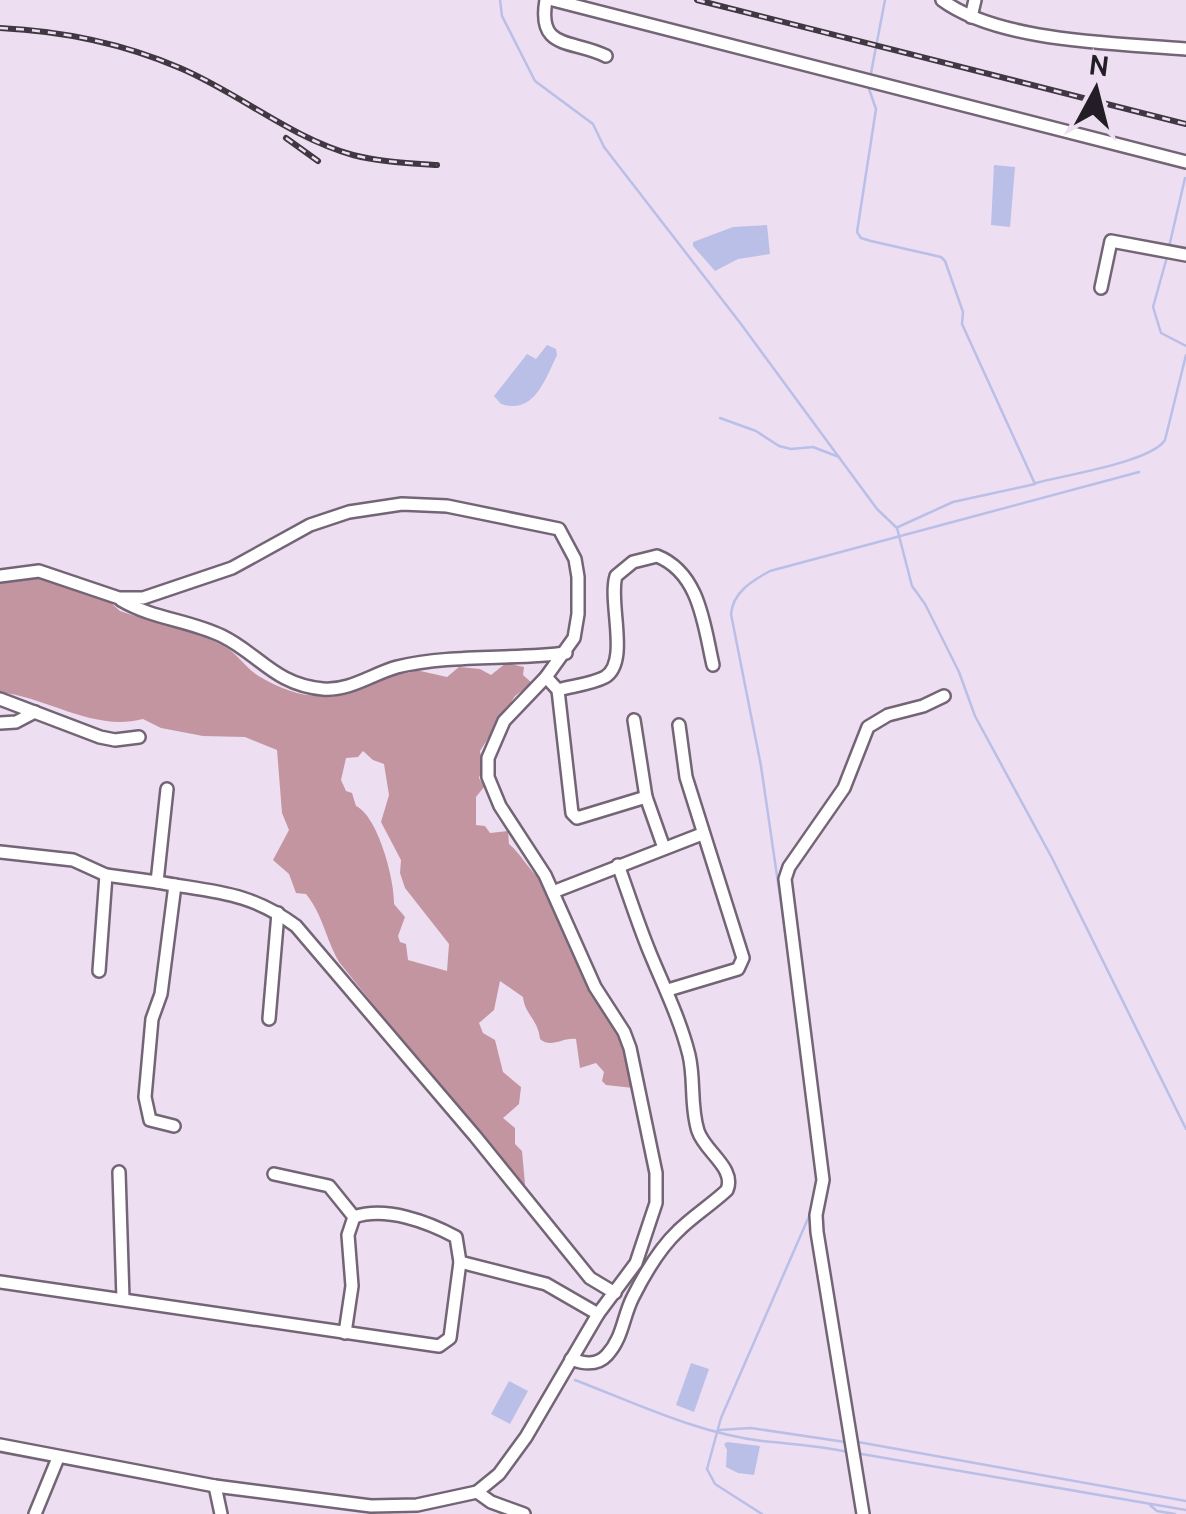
<svg xmlns="http://www.w3.org/2000/svg" width="1186" height="1514" font-family="Cabin,sans-serif">
  <style>
    .forest { fill: #c395a1; fill-rule: evenodd }
    .water { fill: #b9bfe7 }
    .lines { fill: none; stroke-linecap: round; stroke-linejoin: round }
    .stream { stroke: #b9bfe7; stroke-width: 2.5 }
    .minor-casing { stroke: #736576; stroke-width: 16 }
    .minor { stroke: #fff; stroke-width: 11 }
    .rail-casing { stroke: #3f3841; stroke-width: 6 }
    .rail { stroke: #eedef1; stroke-width: 2.5; stroke-dasharray: 8; stroke-linecap: butt }
  </style>
  <rect width="100%" height="100%" fill="#eedef1"/>
  <path class="forest" d="M19,578H45L110,602L120,611C153,623 191,629 222,645C236,652 245,667 257,675C312,708 334,696 387,676C397,673 407,675 416,670L447,677L459,667L480,669L491,675L506,663L524,667L523,675L532,683L515,696L480,751L483,767L479,778L484,787L476,797V825L485,826L490,833L508,831L509,844C522,855 529,871 541,879L592,996L611,1018L613,1027L625,1046L633,1088L606,1085L602,1081L604,1072L596,1063L580,1068L576,1039C562,1037 552,1049 540,1039C538,1019 525,1015 523,997L500,981L494,1010L479,1023L483,1033L495,1040L503,1072L521,1087L519,1104L503,1118L515,1128V1144L522,1151L525,1184L522,1189L339,962C325,937 323,915 306,894L296,893L289,874L273,860L289,830L282,813L277,750L245,737L203,736L161,728L143,719C94,732 49,698 0,692V584ZM363,751L373,760L384,764L389,795L381,822L401,860L400,873L405,888L449,944L447,971L408,960L406,944L400,942L398,936L405,917L394,904C395,881 378,816 356,806L352,793L346,791L341,780L346,758L358,757Z"/>
  <g class="water">
    <path d="M994,165L1015,167L1010,227L991,225Z"/>
    <path d="M767,225L770,254L738,259L715,271L693,246V242L733,227Z"/>
    <path d="M547,345L556,349L557,355C545,380 534,415 501,404L494,396L527,354L536,359Z"/>
    <path d="M691,1363L709,1369L694,1412L676,1405Z"/>
    <path d="M509,1381L528,1391L510,1424L491,1414Z"/>
    <path d="M727,1442L760,1446L754,1475L738,1473L726,1467L727,1450L724,1444Z"/>
  </g>
  <g class="lines">
    <g class="stream">
      <path d="M500,0L502,16L535,81L593,124L604,147L741,324L877,509L897,528L912,586L925,604L959,672L975,716L1052,858L1186,1129"/>
      <path d="M871,73L885,0"/>
      <path d="M869,89L876,109L857,232L861,238L871,241L941,257L945,261L963,312L962,324L1035,484L953,502L898,527"/>
      <path d="M1169,247L1185,178"/>
      <path d="M1167,257L1153,307L1161,333L1186,346"/>
      <path d="M720,418L756,431L779,446L791,449L813,447L839,457"/>
      <path d="M1036,483C1065,475 1151,462 1165,440L1186,355"/>
      <path d="M790,965L761,766L731,614C733,592 752,581 770,571L1139,472"/>
      <path d="M575,1380C635,1403 697,1433 762,1441C791,1444 819,1446 848,1452"/>
      <path d="M719,1430L751,1428L845,1442"/>
      <path d="M858,1442L1186,1501"/>
      <path d="M856,1453L1186,1510"/>
      <path d="M1150,1505L1157,1511L1175,1514"/>
      <path d="M762,1514L715,1484L707,1469L721,1418L810,1214"/>
    </g>
    <defs>
      <g id="minor">
        <path d="M546,0C537,51 572,39 606,56"/>
        <path d="M553,0L1186,162"/>
        <path d="M942,0C999,42 1115,43 1186,49"/>
        <path d="M971,17L975,0"/>
        <path d="M1101,288L1111,241L1186,255"/>
        <path d="M0,576L39,571L119,598H143L232,568L310,525L349,512L402,504L447,506L559,529L575,559L578,577V614L574,638L546,677L504,721L488,758V777L500,806L545,875L595,987L624,1032L630,1048L656,1173V1203L636,1263L598,1314L526,1437L499,1474L477,1492L417,1505L371,1506L215,1486L0,1445"/>
        <path d="M121,600C153,619 189,620 222,636C259,654 275,685 323,689C350,691 372,674 397,667C451,654 510,660 566,653"/>
        <path d="M546,677L558,690C572,686 592,684 605,677C630,662 608,602 616,576L633,562L657,556C700,573 704,626 713,665"/>
        <path d="M558,690L572,813L577,818L646,797"/>
        <path d="M0,699L100,737L115,740L139,737"/>
        <path d="M634,720L646,797L664,848"/>
        <path d="M0,723L16,722L35,712"/>
        <path d="M167,789L157,882C213,892 249,891 296,926L475,1136L590,1278L615,1293"/>
        <path d="M0,852L73,860L106,875L157,882"/>
        <path d="M553,892L702,834"/>
        <path d="M99,971L106,875"/>
        <path d="M668,990L738,969L743,958L686,777L679,725"/>
        <path d="M269,1019L278,913"/>
        <path d="M174,1126L150,1120L145,1097L152,1019L161,994L175,885"/>
        <path d="M119,1172L123,1299"/>
        <path d="M274,1174L329,1186L354,1217"/>
        <path d="M354,1217C386,1206 428,1222 456,1237L460,1262L546,1284L598,1314"/>
        <path d="M0,1282L439,1346L450,1338L460,1262"/>
        <path d="M345,1333L352,1286L348,1235L354,1217"/>
        <path d="M571,1359C584,1364 597,1366 607,1355C623,1338 623,1316 633,1297C644,1275 660,1248 678,1231C693,1216 711,1205 727,1190C736,1168 705,1152 698,1131C690,1106 695,1080 689,1055C680,1019 664,987 650,953C638,924 629,895 618,865"/>
        <path d="M215,1486L221,1514"/>
        <path d="M477,1492L491,1502L524,1514"/>
        <path d="M35,1514L58,1458"/>
        <path d="M863,1514L817,1232L816,1215L823,1180L785,879L789,867L844,788L868,727L888,715L923,706L944,696"/>
      </g>
    </defs>
    <use href="#minor" class="minor-casing"/>
    <use href="#minor" class="minor"/>
    <defs>
      <g id="rail">
        <path d="M697,0L1186,124"/>
        <path d="M0,28C63,31 122,43 180,68C239,93 291,138 353,155C380,162 409,163 437,165"/>
        <path d="M286,138L318,161"/>
      </g>
    </defs>
    <use href="#rail" class="rail-casing"/>
    <use href="#rail" class="rail"/>
  </g>
  <g transform="translate(1096 90) rotate(7)" stroke="#eedef1" stroke-width="8" paint-order="stroke">
  <path d="M0-8L18 38L0 25L-18 38Z" fill="#231e25"/>
  <text y="-15" font-size="28" font-weight="bold" text-anchor="middle" fill="#231e25">N</text>
  </g>
</svg>
